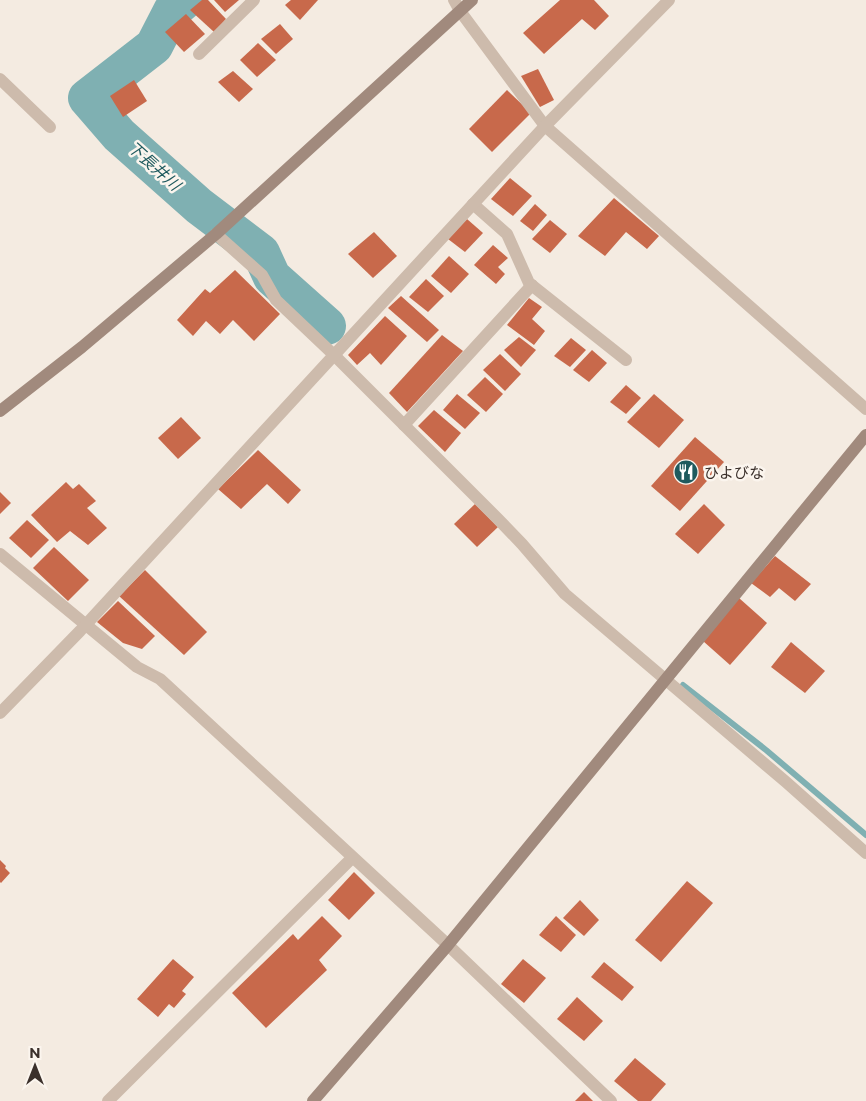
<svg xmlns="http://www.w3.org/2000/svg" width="866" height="1101" font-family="Montserrat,'Noto Sans JP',sans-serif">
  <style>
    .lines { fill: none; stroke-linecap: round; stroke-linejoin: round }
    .stream { stroke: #7fb0b2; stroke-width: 6 }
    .river { stroke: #7fb0b2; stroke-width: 38 }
    .building { fill: #c8694b }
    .street { stroke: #cdbbac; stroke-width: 12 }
    .secondary { stroke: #a18a7d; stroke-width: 12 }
    .labels { text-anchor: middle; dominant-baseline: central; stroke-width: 5; stroke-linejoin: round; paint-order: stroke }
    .poi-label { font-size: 15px; fill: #3b302b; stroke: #fbf5ee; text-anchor: start }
    .water-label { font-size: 16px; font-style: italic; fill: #1f5a5e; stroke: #fbf5ee }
  </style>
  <rect width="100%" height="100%" fill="#f4ebe1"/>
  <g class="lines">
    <path class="stream" d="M683,685L766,750L866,835"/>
    <path class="river" d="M185,0L172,11L154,46L87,98L119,135L199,206L261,253L272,277L327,326"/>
  </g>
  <g class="building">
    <path d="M202,0H208L226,19L214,32L190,10Z"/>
    <path d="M214,0H239L225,12Z"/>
    <path d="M291,0H318L300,20L285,5Z"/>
    <path d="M560,0H594L609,16L595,30L582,19L544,54L523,33Z"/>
    <path d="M186,14L205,34L184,52L165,32Z"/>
    <path d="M280,24L293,39L276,54L261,39Z"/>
    <path d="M258,43L276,60L257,77L240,60Z"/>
    <path d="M538,69L554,100L540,107L521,76Z"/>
    <path d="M233,71L253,89L239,102L218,82Z"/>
    <path d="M134,80L147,101L123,117L110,96Z"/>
    <path d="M507,90L531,113L492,152L469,129Z"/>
    <path d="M510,178L532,196L513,216L491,199Z"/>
    <path d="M614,198L659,236L647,249L626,232L605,256L578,236Z"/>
    <path d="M535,204L547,215L533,231L520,221Z"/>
    <path d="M467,219L483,233L465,252L448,239Z"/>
    <path d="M550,220L567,234L550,253L532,239Z"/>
    <path d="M374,232L397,256L373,278L348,254Z"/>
    <path d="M493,245L508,258L498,267L505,274L496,284L474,265Z"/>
    <path d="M449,256L469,274L451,293L431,276Z"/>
    <path d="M235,270L280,314L254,341L233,320L220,334L206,321L193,336L177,320L205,289L210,293Z"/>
    <path d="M426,279L444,296L428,312L409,297Z"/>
    <path d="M401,296L439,330L427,342L388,308Z"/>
    <path d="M529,298L542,307L532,319L545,331L534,345L507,325Z"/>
    <path d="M385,316L407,336L381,365L370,353L357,365L348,355Z"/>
    <path d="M442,335L463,351L407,412L389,393Z"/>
    <path d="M519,337L536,350L521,367L504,350Z"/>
    <path d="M571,338L586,350L570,367L554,356Z"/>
    <path d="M592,350L607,363L589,382L573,370Z"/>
    <path d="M500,354L521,374L505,391L483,370Z"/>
    <path d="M485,377L503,394L486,412L467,395Z"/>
    <path d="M626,385L641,398L626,414L610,402Z"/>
    <path d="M457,394L480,413L465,429L443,410Z"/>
    <path d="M654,394L684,420L659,448L627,422Z"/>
    <path d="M434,410L461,433L445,452L418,426Z"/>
    <path d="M181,417L201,438L178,459L158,438Z"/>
    <path d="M695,437L724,462L680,511L651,486Z"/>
    <path d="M258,450L301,490L288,504L267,484L241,509L218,489Z"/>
    <path d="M66,482L73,489L79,484L96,501L87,508L107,528L88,545L70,531L57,542L31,515Z"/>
    <path d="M0,492L11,503L0,514Z"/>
    <path d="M475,504L498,527L477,547L454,524Z"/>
    <path d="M704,504L725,525L698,554L675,534Z"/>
    <path d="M27,520L49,540L31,558L9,538Z"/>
    <path d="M54,547L89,580L68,601L33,568Z"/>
    <path d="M775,556L811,584L795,601L779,588L770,597L751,583Z"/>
    <path d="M145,570L207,632L184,655L119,596Z"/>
    <path d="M739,598L767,623L730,665L703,641Z"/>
    <path d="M118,601L155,636L142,649L123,643L97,622Z"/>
    <path d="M791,642L825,671L805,693L771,667Z"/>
    <path d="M0,860L6,866L5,868L10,873L1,883L0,882Z"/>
    <path d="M354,872L375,893L349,920L328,900Z"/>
    <path d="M687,881L713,903L661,962L635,940Z"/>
    <path d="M580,900L599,920L584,936L563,918Z"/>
    <path d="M322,916L342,936L319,960L327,970L266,1028L232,993L293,934L298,940Z"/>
    <path d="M556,916L576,935L561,952L539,935Z"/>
    <path d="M173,959L194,977L182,991L186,994L174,1008L169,1004L158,1017L137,999Z"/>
    <path d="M523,959L546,978L524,1003L501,984Z"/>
    <path d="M604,962L634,987L622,1001L591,977Z"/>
    <path d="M577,997L603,1021L584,1041L557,1019Z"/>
    <path d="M635,1058L666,1084L651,1101H638L614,1081Z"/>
    <path d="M584,1092L593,1101H575Z"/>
  </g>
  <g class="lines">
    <g class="street">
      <path d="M454,0L460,11L545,126L866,409"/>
      <path d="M199,54L254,0"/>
      <path d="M0,79L50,127"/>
      <path d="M473,204L507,234L529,283L626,360"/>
      <path d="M216,234L262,275L276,300L334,355L497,518L522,544L565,594L786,782L866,853"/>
      <path d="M404,425L532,285"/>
      <path d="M0,554L137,667L160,679L448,945L611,1101"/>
      <path d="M0,713L80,631L545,126L669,0"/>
      <path d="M108,1101L352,858"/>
    </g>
    <g class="secondary">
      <path d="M0,411L82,347L216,234L472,0"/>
      <path d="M313,1101L448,945L866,435"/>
    </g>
  </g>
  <defs>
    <symbol id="restaurant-disc" viewBox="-11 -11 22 22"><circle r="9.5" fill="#1f5a5e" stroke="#fbf5ee"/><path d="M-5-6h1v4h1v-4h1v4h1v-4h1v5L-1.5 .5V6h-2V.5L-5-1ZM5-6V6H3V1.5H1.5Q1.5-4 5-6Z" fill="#fff"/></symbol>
  </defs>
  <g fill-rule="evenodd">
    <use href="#restaurant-disc" x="672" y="458" width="28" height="28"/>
  </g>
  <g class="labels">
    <g class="poi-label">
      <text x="704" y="472">ひよびな</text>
    </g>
    <g class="water-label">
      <text transform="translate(154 166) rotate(42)">下長井川</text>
    </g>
  </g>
  <g transform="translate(35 1066)" stroke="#fbf5ee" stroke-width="4" paint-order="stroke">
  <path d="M0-4L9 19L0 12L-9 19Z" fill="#3b302b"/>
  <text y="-8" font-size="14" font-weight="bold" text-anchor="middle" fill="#3b302b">N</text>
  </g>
</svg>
